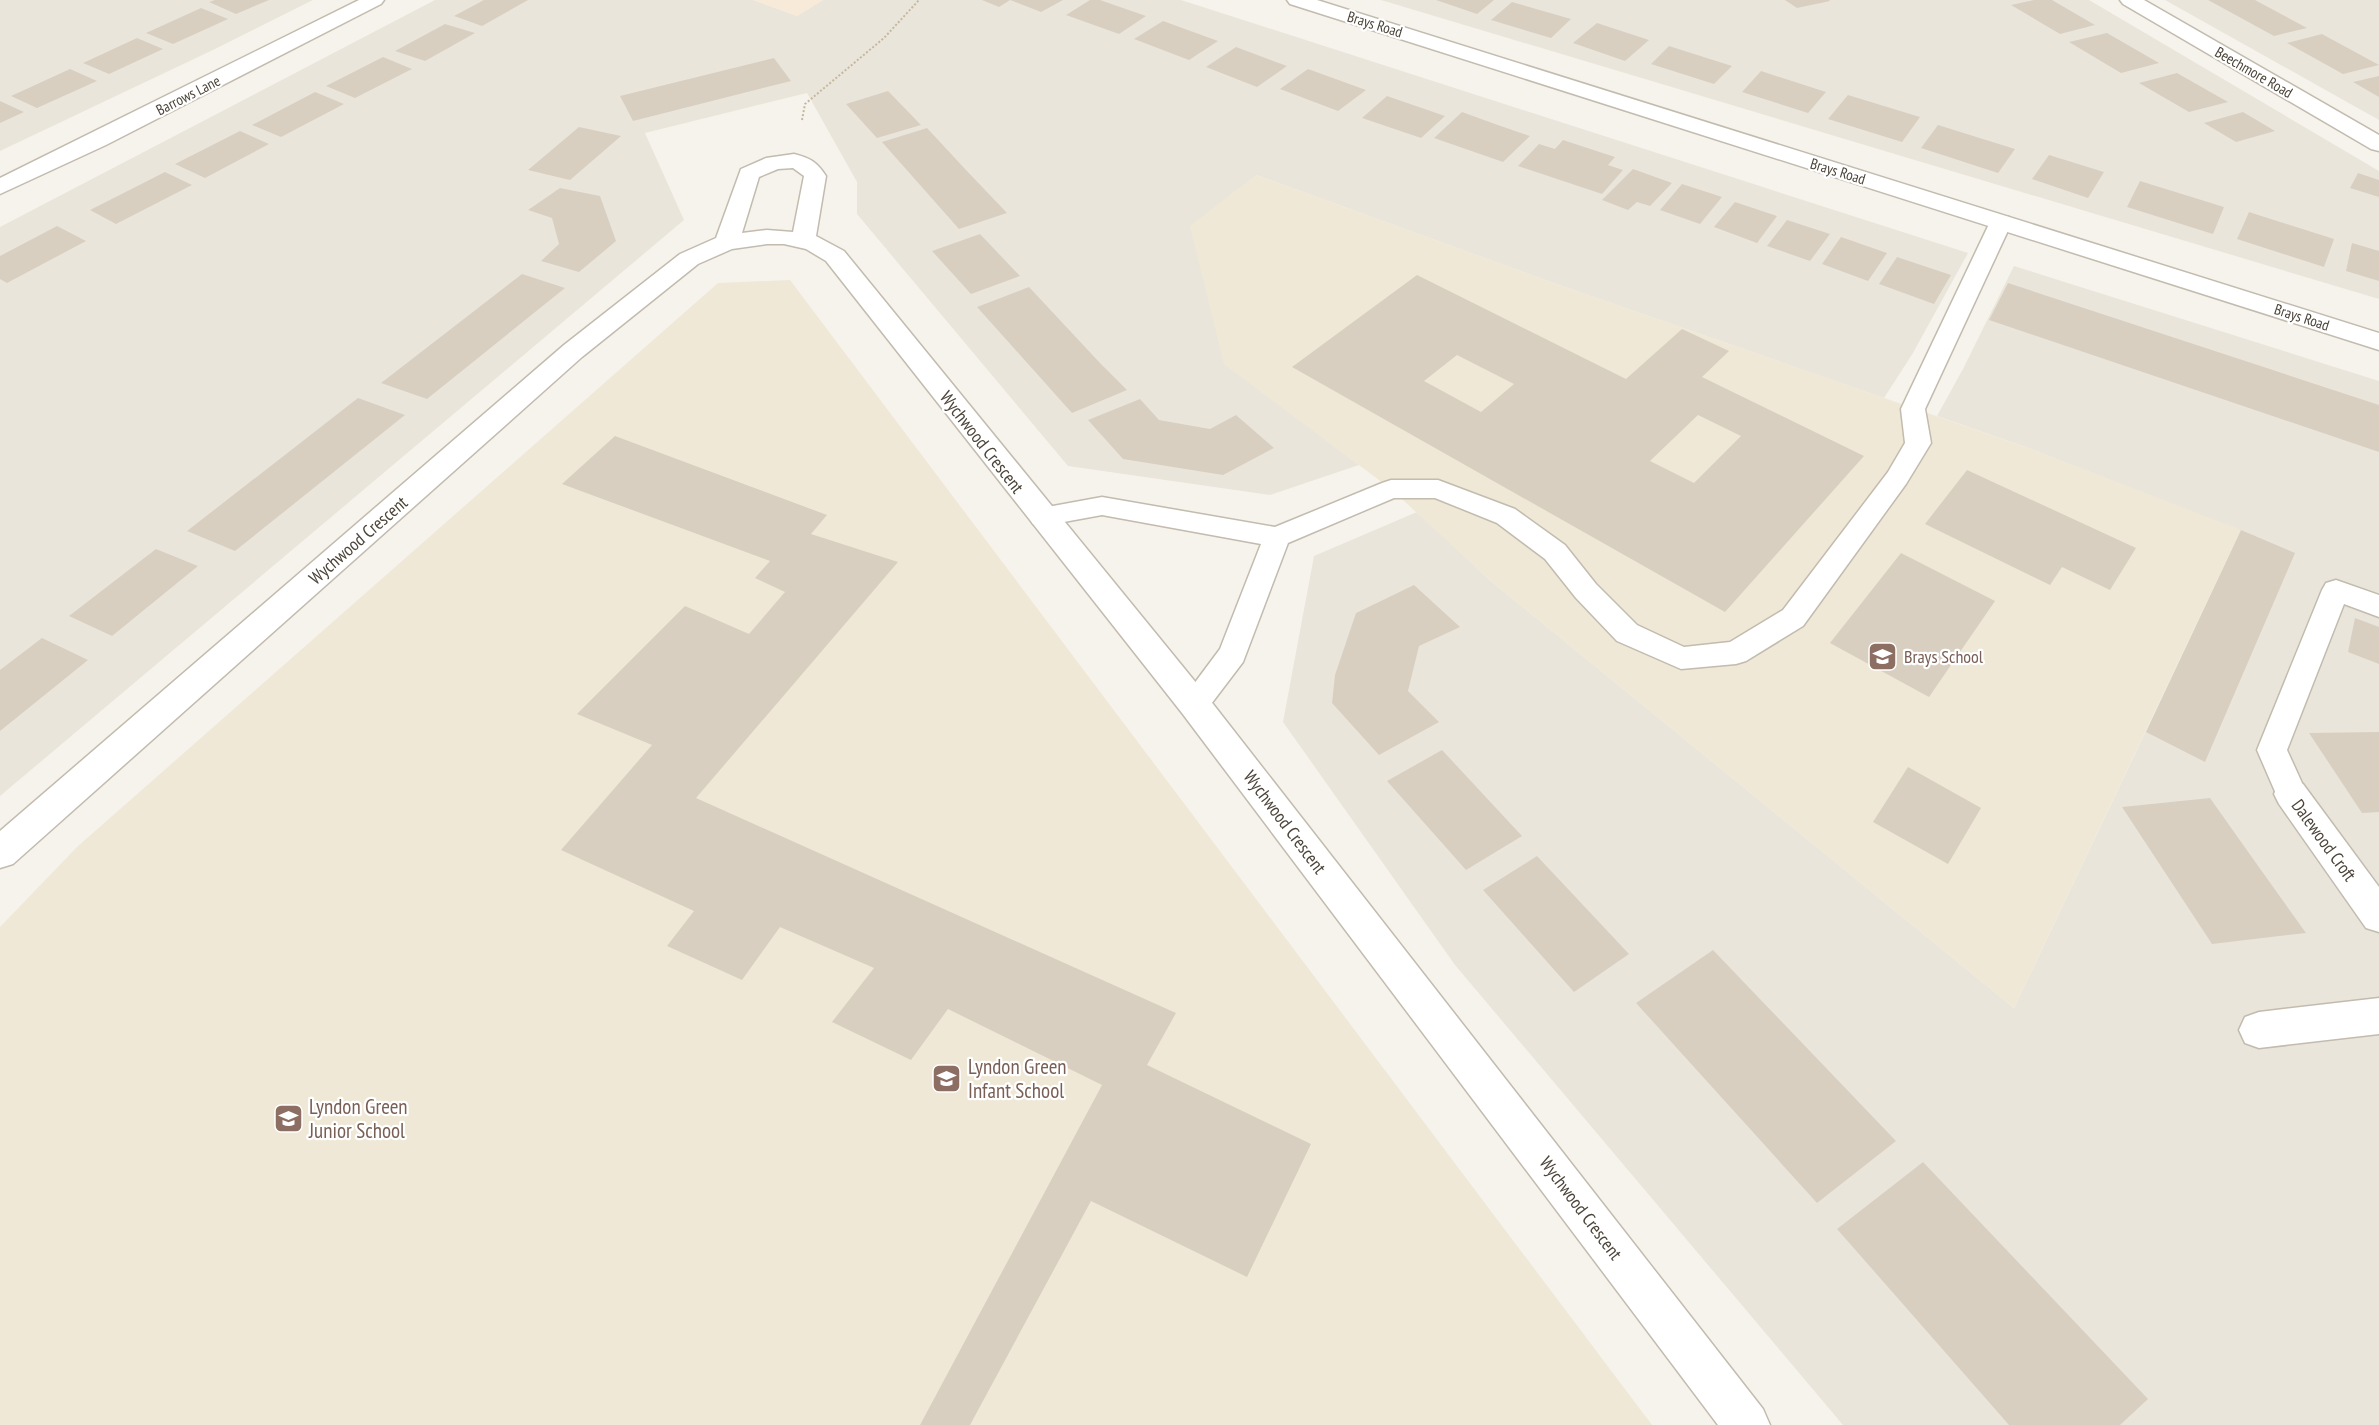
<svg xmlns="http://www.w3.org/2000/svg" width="2379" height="1425" font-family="'PT Sans Narrow',sans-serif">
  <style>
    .residential { fill: #eae5da }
    .commercial { fill: #f7ead8 }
    .education { fill: #efe8d6 }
    .building { fill: #d8cfc1; fill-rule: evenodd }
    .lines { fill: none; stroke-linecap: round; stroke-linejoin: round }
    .service-casing { stroke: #c2bbae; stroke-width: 3 }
    .minor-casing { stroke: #c2bbae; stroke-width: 3 }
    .tertiary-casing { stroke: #c2bbae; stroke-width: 3 }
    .path { stroke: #c4b79f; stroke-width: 2; stroke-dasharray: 2 2; stroke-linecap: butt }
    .service { fill: #fff; fill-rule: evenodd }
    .minor { fill: #fff; fill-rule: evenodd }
    .tertiary { fill: #fff; fill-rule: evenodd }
    .labels { text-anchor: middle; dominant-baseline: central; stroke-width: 4.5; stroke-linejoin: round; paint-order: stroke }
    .far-street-label { font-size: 15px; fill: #4b4439; stroke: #fff }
    .street-label { font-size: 18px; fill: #4b4439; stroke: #fff }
    .education-label { font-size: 18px; fill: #785e54; stroke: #fff; text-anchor: start }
    .near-education-label { font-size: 21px; fill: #785e54; stroke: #fff; text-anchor: start }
  </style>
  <rect width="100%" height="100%" fill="#f6f3ec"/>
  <g class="residential">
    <path d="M0,0H313L215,49L0,151Z"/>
    <path d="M435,0H753L797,16L823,0H1181L1968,253L1913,353L1884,398L1559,285L1256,175L1224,363L1359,465L1270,495L1068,466L857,214V182L807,93L645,133L684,220L0,796V227Z"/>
    <path d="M1381,0H2089L2379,171V299Z"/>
    <path d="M2165,0H2379V120Z"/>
    <path d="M2014,266L2379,381V1425H1843L1455,965L1283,722L1314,556L1417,512L1491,581L2014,1008L2241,531L2031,449L1937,416L1963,369Z"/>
  </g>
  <path class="commercial" d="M753,0H823L797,16Z"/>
  <g class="education">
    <path d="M1256,175L1559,285L2031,449L2241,530L2014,1008L1491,581L1391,489L1224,364L1190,226Z"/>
    <path d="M790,280L1652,1425H0V927L77,847L718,283Z"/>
  </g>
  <g class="building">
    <path d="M215,0H269L236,14L209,2Z"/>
    <path d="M484,0H528L482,26L454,16Z"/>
    <path d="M982,0H1063L1041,12L1010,0L999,7Z"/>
    <path d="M1090,0H1100L1146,16L1119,34L1066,15Z"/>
    <path d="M1436,0H1494L1477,14Z"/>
    <path d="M1785,0H1829L1830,1L1797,8Z"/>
    <path d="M2034,0H2052L2095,25L2060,34L2011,5Z"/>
    <path d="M2208,0H2255L2307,28L2274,36Z"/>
    <path d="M1512,2L1571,19L1551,38L1491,20Z"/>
    <path d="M201,8L228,19L173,44L146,33Z"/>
    <path d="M1163,21L1218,41L1189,60L1134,39Z"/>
    <path d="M1597,23L1649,40L1625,61L1573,43Z"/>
    <path d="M445,24L475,33L425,61L395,51Z"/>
    <path d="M2107,33L2159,63L2121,73L2069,42Z"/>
    <path d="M2322,34L2379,65L2343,74L2287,43Z"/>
    <path d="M137,38L163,49L109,74L83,63Z"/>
    <path d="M1669,46L1732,66L1714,84L1651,64Z"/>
    <path d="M1236,47L1287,66L1257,87L1206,67Z"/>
    <path d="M383,57L412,69L355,98L326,86Z"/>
    <path d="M774,58L791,81L633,121L620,96Z"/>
    <path d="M70,69L97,81L37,108L11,96Z"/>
    <path d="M1308,69L1366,90L1338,111L1280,89Z"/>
    <path d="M1761,71L1826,92L1808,113L1742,92Z"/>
    <path d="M2177,73L2228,102L2189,112L2139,83Z"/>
    <path d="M2379,76V97L2353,82Z"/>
    <path d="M888,91L921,125L877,138L846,104Z"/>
    <path d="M315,92L344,104L281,137L252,125Z"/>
    <path d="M1848,95L1920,117L1902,142L1828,119Z"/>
    <path d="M1387,96L1445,116L1421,138L1362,118Z"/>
    <path d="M0,101L24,112L0,123Z"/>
    <path d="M1462,112L1495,124L1530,136L1503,162L1434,138Z"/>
    <path d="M2243,112L2275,131L2236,142L2204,123Z"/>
    <path d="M1938,125L2015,149L1998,173L1921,148Z"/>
    <path d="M579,127L621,136L570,180L528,170Z"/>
    <path d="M927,128L965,169L1007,213L959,229L882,142Z"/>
    <path d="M240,131L269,144L205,178L175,164Z"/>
    <path d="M1563,140L1615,157L1608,165L1623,170L1602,194L1518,166L1539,144L1555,149Z"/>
    <path d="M2049,155L2104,172L2088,198L2032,179Z"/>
    <path d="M1633,169L1672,183L1650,206L1637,202L1628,210L1602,200Z"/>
    <path d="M165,172L192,185L116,224L90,210Z"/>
    <path d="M2358,173L2379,180V197L2350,188Z"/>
    <path d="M2140,181L2224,207L2213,234L2127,207Z"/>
    <path d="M1682,184L1722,197L1700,224L1660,210Z"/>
    <path d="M560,188L600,196L616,241L579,272L541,261L559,244L552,218L528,210Z"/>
    <path d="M1735,202L1777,216L1757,243L1714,227Z"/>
    <path d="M2249,212L2334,239L2324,267L2237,239Z"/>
    <path d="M1787,220L1830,234L1810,261L1767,246Z"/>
    <path d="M57,226L86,241L7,283L0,279V256Z"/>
    <path d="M980,234L1020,276L971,294L932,251Z"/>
    <path d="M1841,237L1887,253L1868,281L1822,264Z"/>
    <path d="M2352,243L2379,251V281L2346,271Z"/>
    <path d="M1897,257L1951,275L1934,304L1879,284Z"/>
    <path d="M522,274L565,288L427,399L381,383Z"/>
    <path d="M1417,275L1626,379L1682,329L1729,351L1702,377L1864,456L1725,612L1292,367ZM1457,355L1514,384L1481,412L1424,381ZM1698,415L1741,436L1694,483L1650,461Z"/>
    <path d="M2008,283L2379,405V452L1989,320Z"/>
    <path d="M1029,287L1100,363L1127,390L1072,413L977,307Z"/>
    <path d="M358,398L405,415L235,551L187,531Z"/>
    <path d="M1140,399L1159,420L1210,429L1236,415L1274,448L1223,475L1123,459L1088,420Z"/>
    <path d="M615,436L827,515L811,534L898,562L696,798L1176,1013L1147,1065L1311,1144L1247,1277L1091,1201L970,1425H920L1102,1085L948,1009L911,1060L832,1022L874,968L780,927L742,980L667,946L694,911L561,850L652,745L577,714L685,606L749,634L785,592L755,578L770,561L562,484Z"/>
    <path d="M1967,470L2136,548L2110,590L2062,567L2050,585L1925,524Z"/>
    <path d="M2241,530L2295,553L2205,762L2146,732Z"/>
    <path d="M156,549L198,566L112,636L69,616Z"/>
    <path d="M1901,553L1995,601L1929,697L1830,643Z"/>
    <path d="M1414,585L1460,627L1419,646L1408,691L1439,722L1379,755L1332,703L1335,675L1356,613Z"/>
    <path d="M2355,618L2379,627V664L2348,652Z"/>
    <path d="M42,638L88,660L0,731V670Z"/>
    <path d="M2379,732V812L2362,813L2309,733Z"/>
    <path d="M1442,750L1522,836L1466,870L1387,781Z"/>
    <path d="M1908,767L1981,808L1948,864L1873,822Z"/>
    <path d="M2210,798L2256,863L2306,933L2212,944L2122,807Z"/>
    <path d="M1537,856L1629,954L1574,992L1483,890Z"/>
    <path d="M1713,950L1896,1141L1817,1203L1636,1003Z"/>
    <path d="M1923,1162L2148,1399L2120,1425H2009L1837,1229Z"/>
  </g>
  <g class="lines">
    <defs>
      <g id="service">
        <path d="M2001,216L2009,217L2012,222L1925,409L1931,443L1906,484L1803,626L1746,661L1736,664L1681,669L1617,641L1576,598L1545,559L1497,523L1435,498H1394L1288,543L1243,662L1205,712L1194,716L1183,712L1179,704L1220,649L1261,544L1102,515L1042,526L1033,524L1029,517L1033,510L1042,508L1102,497L1275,527L1382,483L1391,480H1438L1515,509L1565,545L1596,584L1637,625L1684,647L1730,642L1783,610L1888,472L1905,443L1901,409L1990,222L1993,217Z"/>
        <path d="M2336,580L2379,595V617L2344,604L2287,750L2307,794L2302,803L2291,807L2280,803L2257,750L2322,590L2326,583Z"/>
      </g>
      <g id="minor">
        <path d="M2120,0H2144L2379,135V151L2371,149L2123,4Z"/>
        <path d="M794,154C810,158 817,162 826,176L816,236L844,251L1206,695L1763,1409L1770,1425H1718L1182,713L826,261L806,249L784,244H767L732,249L698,264L582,357L13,864L0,868V831L564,345L680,254L716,238L741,169L766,158ZM793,168L804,176L793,232L767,230L742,233L759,177L778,169Z"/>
        <path d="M2291,780L2303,784L2379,887V932L2366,928L2279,804L2274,794L2279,784Z"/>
        <path d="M2379,998V1034L2259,1048L2245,1043L2239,1030L2245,1017L2259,1012Z"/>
      </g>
      <g id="tertiary">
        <path d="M359,0H384L381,4L106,145L0,194V178Z"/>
        <path d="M1287,0H1317L2379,333V350L1290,4Z"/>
      </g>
    </defs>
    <use href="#service" class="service-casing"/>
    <use href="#minor" class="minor-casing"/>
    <use href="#tertiary" class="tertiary-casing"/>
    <path class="path" d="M802,120L805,104L884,38L919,0"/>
    <use href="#service" class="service"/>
    <use href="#minor" class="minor"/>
    <use href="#tertiary" class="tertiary"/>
  </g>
  <defs>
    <symbol id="school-square" viewBox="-11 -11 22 22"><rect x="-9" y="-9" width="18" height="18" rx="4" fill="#8d6e63" stroke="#fff"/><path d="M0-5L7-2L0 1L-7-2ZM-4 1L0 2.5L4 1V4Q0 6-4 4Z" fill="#fff"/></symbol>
  </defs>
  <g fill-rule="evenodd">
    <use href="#school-square" x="1866" y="640" width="33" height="33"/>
    <use href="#school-square" x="930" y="1062" width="33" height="33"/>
    <use href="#school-square" x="272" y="1102" width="33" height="33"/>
  </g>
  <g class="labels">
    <g class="far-street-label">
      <text transform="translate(1375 24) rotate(17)">Brays Road</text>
      <text transform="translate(2254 72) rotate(30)">Beechmore Road</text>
      <text transform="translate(188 95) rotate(-27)">Barrows Lane</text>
      <text transform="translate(1838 171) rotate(17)">Brays Road</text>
      <text transform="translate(2302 317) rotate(18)">Brays Road</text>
    </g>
    <g class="street-label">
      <text transform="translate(982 442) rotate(52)">Wychwood Crescent</text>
      <text transform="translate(358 540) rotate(-41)">Wychwood Crescent</text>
      <text transform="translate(1285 822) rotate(53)">Wychwood Crescent</text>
      <text transform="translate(2324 840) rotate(54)">Dalewood Croft</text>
      <text transform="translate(1581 1208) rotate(53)">Wychwood Crescent</text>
    </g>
    <g class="education-label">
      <text x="1904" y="656">Brays School</text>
    </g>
    <g class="near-education-label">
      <text x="968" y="1066">Lyndon Green<tspan x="968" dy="24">Infant School</tspan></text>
      <text x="309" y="1106">Lyndon Green<tspan x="309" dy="24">Junior School</tspan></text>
    </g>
  </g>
</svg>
